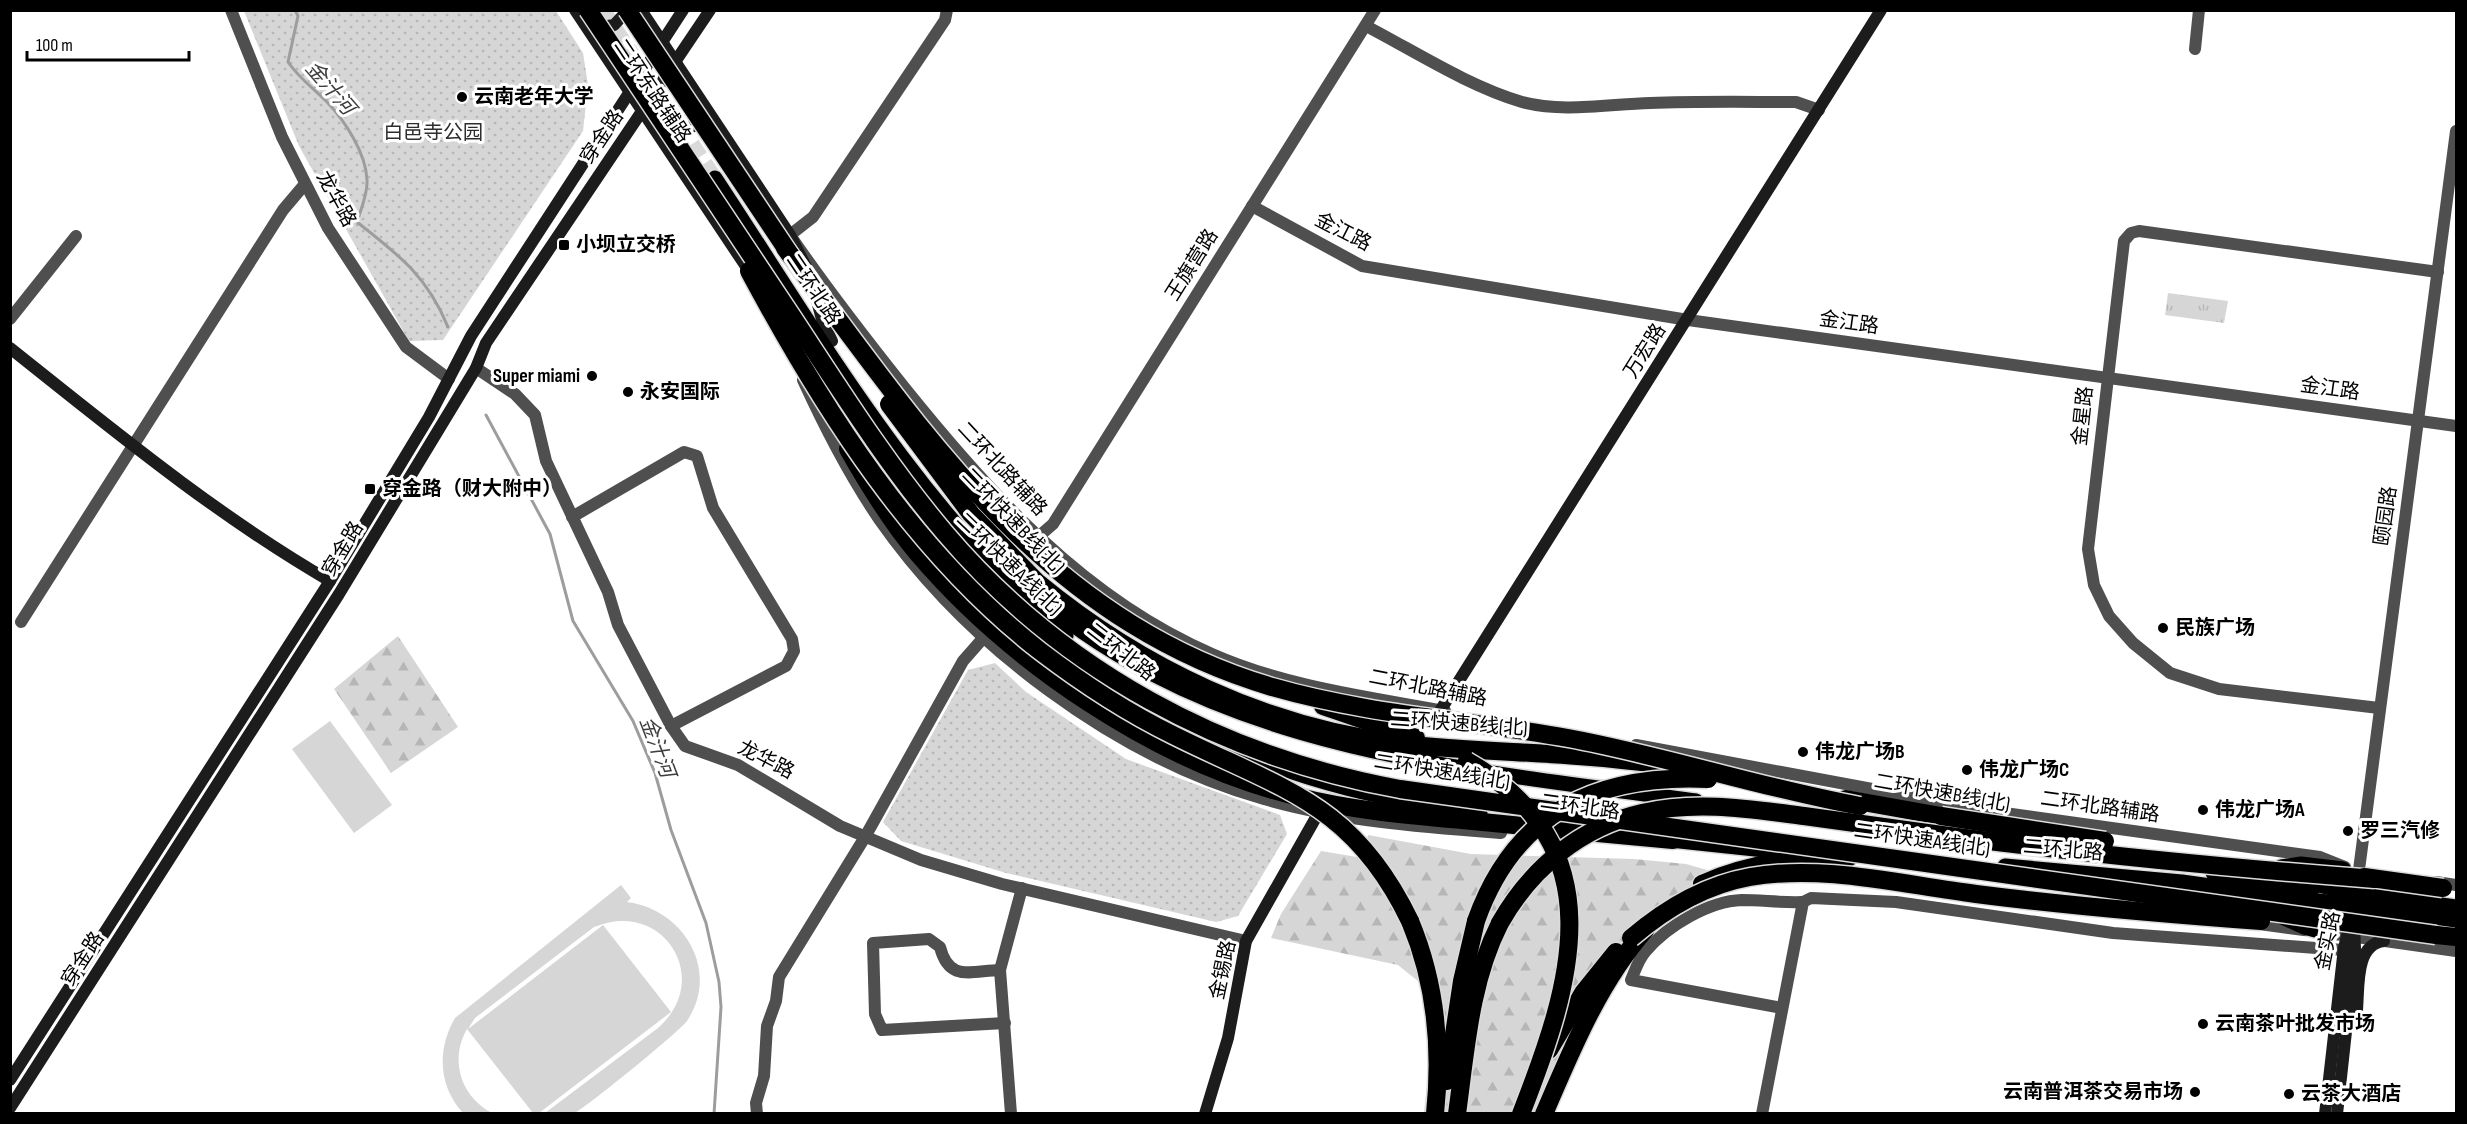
<svg xmlns="http://www.w3.org/2000/svg" width="2467" height="1124" font-family="'Sofia Sans Condensed','Noto Sans SC',sans-serif">
  <style>
    .grass { fill: url(#grass-tufts) }
    .forest { fill: url(#forest-firs) }
    .park { fill: url(#park-dots) }
    .pitch { fill: #d6d6d6 }
    .lines { fill: none; stroke-linecap: round; stroke-linejoin: round }
    .stream { stroke: #9d9d9d; stroke-width: 3 }
    .primary-tunnel { stroke: #d9d9d9; stroke-width: 15; stroke-dasharray: 15 8; stroke-linecap: butt }
    .primary-casing { stroke: #dbdbdb; stroke-width: 18 }
    .highway-casing { stroke: #dbdbdb; stroke-width: 21 }
    .street { stroke: #4f4f4f; stroke-width: 12 }
    .secondary { stroke: #1c1c1c; stroke-width: 12 }
    .primary { stroke: #000; stroke-width: 15 }
    .highway { stroke: #000; stroke-width: 18 }
    .highway-bridge-casing { stroke: #dbdbdb; stroke-width: 21; stroke-linecap: butt }
    .highway-bridge { stroke: #000; stroke-width: 18 }
    .poi-dot { fill: #000; stroke: #fff; stroke-width: 2 }
    .labels { text-anchor: middle; dominant-baseline: central; stroke-width: 6; stroke-linejoin: round; paint-order: stroke }
    .street-label { font-size: 20px; fill: #000; stroke: #fff }
    .poi-label { font-size: 20px; font-weight: bold; fill: #000; stroke: #fff; text-anchor: start }
    .park-label { font-size: 20px; fill: #2d2d2d; stroke: #fff }
    .water-label { font-size: 21px; font-style: italic; fill: #3e3e3e; stroke: #fff }
  </style>
  <defs>
    <pattern id="grass-tufts" width="24" height="20" patternUnits="userSpaceOnUse" patternTransform="scale(1.5)"><rect width="24" height="20" fill="#d6d6d6"/><path d="M3 7l-1-3M5 7V3M7 7l1-3M15 17l-1-3M17 17v-4M19 17l1-3" fill="none" stroke="#b6b6b6"/></pattern>
    <pattern id="forest-firs" width="22" height="20" patternUnits="userSpaceOnUse" patternTransform="scale(1.5)"><rect width="22" height="20" fill="#d6d6d6"/><path d="M5 1l3.5 6h-7zM16 11l3.5 6h-7z" fill="#b6b6b6"/></pattern>
    <pattern id="park-dots" width="8" height="8" patternUnits="userSpaceOnUse" patternTransform="scale(1.5)"><rect width="8" height="8" fill="#d6d6d6"/><path d="M2 2h.1M6 6h.1" fill="none" stroke="#b6b6b6" stroke-width="1.8" stroke-linecap="round"/></pattern>
  </defs>
  <rect width="100%" height="100%" fill="#fff"/>
  <path class="grass" d="M2168,293L2228,301L2224,323L2165,315Z"/>
  <g class="forest">
    <path d="M398,636L458,727L391,773L334,689Z"/>
    <path d="M1368,835L1471,854L1634,859L1686,864L1728,876L1669,918L1617,969L1546,1113H1424L1431,1048L1424,986L1398,965L1271,938L1281,914L1321,851L1363,858Z"/>
  </g>
  <g class="park">
    <path d="M244,11H556L583,53L588,85L583,131L443,340L409,341L299,146Z"/>
    <path d="M995,663L1026,692L1126,759L1280,815L1287,834L1238,916L1216,922L1006,873L901,841L883,822L968,670Z"/>
  </g>
  <g class="pitch">
    <path d="M330,721L392,805L354,833L292,749Z"/>
    <path d="M621,885L631,898L627,902C683,909 721,970 687,1021C679,1032 582,1111 573,1114C565,1115 554,1114 545,1113L658,1028C714,979 663,898 594,927L475,1018L468,1029L603,925L671,1012L539,1113H533L467,1029C449,1060 461,1097 492,1113H463C438,1086 437,1049 455,1018Z"/>
  </g>
  <g class="lines">
    <g class="stream">
      <path d="M295,10L298,16L288,62C299,78 313,88 327,102C345,121 366,153 367,180C368,193 361,209 357,222C399,255 427,276 448,327"/>
      <path d="M486,415L550,534L573,621L633,721L655,773L671,830L706,923L719,982L721,1007L714,1114"/>
    </g>
    <path class="primary-tunnel" d="M603,10L715,178"/>
    <defs>
      <g id="primary">
        <path d="M715,178C821,339 918,509 1066,636"/>
        <path d="M1018,580C1203,751 1458,768 1696,801"/>
        <path d="M1221,743C1303,783 1390,800 1480,814"/>
        <path d="M1661,839L1801,854"/>
        <path d="M2005,866L2182,882L2456,920"/>
        <path d="M2281,867L2301,864L2343,869"/>
        <path d="M2213,873L2314,887"/>
        <path d="M2347,892L2456,907"/>
        <path d="M2282,917L2304,927L2330,934"/>
      </g>
      <g id="highway">
        <path d="M848,449C869,486 891,522 918,554C1010,662 1156,762 1295,796C1349,810 1406,815 1462,820C1532,827 1603,834 1673,840"/>
        <path d="M1037,582C1141,668 1267,728 1402,744C1487,753 1572,752 1656,764"/>
        <path d="M1323,706L1416,738"/>
        <path d="M1846,799L1941,816"/>
        <path d="M2302,879L2356,893"/>
        <path d="M1702,884C1748,863 1797,857 1848,858"/>
        <path d="M1410,921C1436,983 1442,1047 1435,1114"/>
        <path d="M2436,935L2456,937"/>
        <path d="M1549,1050L1583,993L1616,952"/>
        <path d="M1447,1081L1462,981L1476,921"/>
        <path d="M1457,1114C1466,1049 1470,982 1500,923"/>
        <path d="M1544,1114C1572,1049 1599,982 1646,929"/>
      </g>
    </defs>
    <use href="#primary" class="primary-casing"/>
    <use href="#highway" class="highway-casing"/>
    <g class="street">
      <path d="M231,10L282,137L328,228L406,347L449,379"/>
      <path d="M947,10L945,20L813,217L790,235C826,288 865,338 904,387C990,494 1084,599 1212,654C1284,686 1368,697 1445,711"/>
      <path d="M1366,26C1416,52 1468,86 1522,102C1562,113 1610,104 1650,103C1699,101 1748,102 1796,102L1819,110"/>
      <path d="M2195,49L2199,10"/>
      <path d="M1252,206L1362,266L1688,320L2456,426"/>
      <path d="M10,319L76,236"/>
      <path d="M476,368L515,394L535,415L546,461L608,592L618,625L671,726L685,746L738,765L840,826L921,860L1002,884L1246,941"/>
      <path d="M803,380C825,428 849,475 879,519C967,645 1115,757 1264,799C1340,821 1422,827 1501,833"/>
      <path d="M572,517L684,452L697,456L713,508L792,639L794,651L786,666L671,726"/>
      <path d="M1038,537L1053,524L1375,10"/>
      <path d="M21,622L283,210L305,184"/>
      <path d="M2379,708L2219,689L2170,673L2133,643L2109,616L2094,585L2088,549L2124,241L2131,233L2139,231L2438,272"/>
      <path d="M1636,745L1990,811L2320,857L2345,867"/>
      <path d="M2436,882L2456,885"/>
      <path d="M2357,885L2456,131"/>
      <path d="M2084,893L2132,903"/>
      <path d="M2252,923L2304,930"/>
      <path d="M2321,932L2456,951"/>
      <path d="M1000,970C970,971 949,982 940,947L929,939L873,943L875,1014L882,1030L1005,1023"/>
      <path d="M1782,1008L1631,980C1635,971 1639,958 1646,951C1667,926 1709,901 1742,900C1762,900 1782,903 1803,902"/>
      <path d="M757,1114L756,1103L764,1076L767,1026L776,1001L779,977L865,837L963,661L985,636"/>
      <path d="M1011,1114L1000,970L1022,888"/>
      <path d="M1762,1114L1803,902L1811,898L1896,902L2113,933L2343,950"/>
    </g>
    <g class="secondary">
      <path d="M575,10L753,277"/>
      <path d="M641,10L790,235L807,269"/>
      <path d="M595,28L614,25L628,10"/>
      <path d="M674,148C679,133 692,122 708,124"/>
      <path d="M815,294L823,323L832,341"/>
      <path d="M10,348C113,430 216,515 330,581"/>
      <path d="M1440,711L1881,10"/>
      <path d="M2357,1010C2359,987 2355,944 2384,941"/>
      <path d="M10,1080L330,581L429,417L471,336L683,10"/>
      <path d="M10,1108L339,594L476,368L486,343L710,10"/>
      <path d="M1205,1114L1228,1038L1246,941L1319,812"/>
      <path d="M2325,1114L2344,948L2352,916"/>
      <path d="M2337,1114L2355,949L2354,924"/>
    </g>
    <use href="#primary" class="primary"/>
    <use href="#highway" class="highway"/>
    <defs>
      <g id="highway-bridge">
        <path d="M588,10C656,113 725,215 793,318C841,391 888,466 945,533C1062,671 1224,757 1400,789L2436,935"/>
        <path d="M627,10L791,256"/>
        <path d="M785,248C921,429 1041,619 1272,687C1369,715 1469,720 1568,738C1666,756 1761,788 1860,806"/>
        <path d="M749,271C824,411 914,553 1040,651C1082,683 1126,712 1173,735C1281,789 1353,802 1410,921"/>
        <path d="M889,404L971,514L1037,582"/>
        <path d="M1467,761C1617,847 1572,983 1521,1114"/>
        <path d="M1941,816L2105,841"/>
        <path d="M2364,877L2443,888"/>
        <path d="M1476,921C1515,811 1598,774 1708,779"/>
        <path d="M1500,923C1531,868 1581,827 1642,813C1696,800 1750,809 1804,816C1850,822 1896,829 1942,835C2085,854 2231,868 2375,879"/>
        <path d="M1631,938C1665,909 1705,885 1750,877C1824,864 1903,885 1976,894C2070,906 2166,914 2261,921"/>
      </g>
    </defs>
    <use href="#highway-bridge" class="highway-bridge-casing"/>
    <use href="#highway-bridge" class="highway-bridge"/>
  </g>
  <g class="poi-dot">
    <circle cx="462" cy="97" r="6"/>
    <rect x="558" y="239" width="12" height="12" rx="3"/>
    <circle cx="592" cy="376" r="6"/>
    <circle cx="628" cy="392" r="6"/>
    <rect x="364" y="483" width="12" height="12" rx="3"/>
    <circle cx="2163" cy="628" r="6"/>
    <circle cx="1803" cy="752" r="6"/>
    <circle cx="1967" cy="770" r="6"/>
    <circle cx="2203" cy="810" r="6"/>
    <circle cx="2348" cy="831" r="6"/>
    <circle cx="2203" cy="1024" r="6"/>
    <circle cx="2195" cy="1092" r="6"/>
    <circle cx="2289" cy="1094" r="6"/>
  </g>
  <g class="labels">
    <g class="street-label">
      <text transform="translate(652 91) rotate(56)">二环东路辅路</text>
      <text transform="translate(602 137) rotate(-56)">穿金路</text>
      <text transform="translate(336 199) rotate(61)">龙华路</text>
      <text transform="translate(1343 232) rotate(27)">金江路</text>
      <text transform="translate(1192 265) rotate(-58)">王旗营路</text>
      <text transform="translate(813 289) rotate(56)">二环北路</text>
      <text transform="translate(1849 323) rotate(8)">金江路</text>
      <text transform="translate(1645 351) rotate(-58)">万宏路</text>
      <text transform="translate(2330 389) rotate(8)">金江路</text>
      <text transform="translate(2083 416) rotate(-84)">金星路</text>
      <text transform="translate(1002 469) rotate(47)">二环北路辅路</text>
      <text transform="translate(2386 516) rotate(-82)">颐园路</text>
      <text transform="translate(1013 521) rotate(46)">二环快速B线(北)</text>
      <text transform="translate(343 549) rotate(-59)">穿金路</text>
      <text transform="translate(1009 564) rotate(44)">二环快速A线(北)</text>
      <text transform="translate(1121 652) rotate(38)">二环北路</text>
      <text transform="translate(1428 688) rotate(11)">二环北路辅路</text>
      <text transform="translate(1459 724) rotate(4)">二环快速B线(北)</text>
      <text transform="translate(766 760) rotate(27)">龙华路</text>
      <text transform="translate(1442 772) rotate(9)">二环快速A线(北)</text>
      <text transform="translate(1942 793) rotate(10)">二环快速B线(北)</text>
      <text transform="translate(1580 807) rotate(8)">二环北路</text>
      <text transform="translate(2100 807) rotate(8)">二环北路辅路</text>
      <text transform="translate(1922 840) rotate(8)">二环快速A线(北)</text>
      <text transform="translate(2063 850) rotate(5)">二环北路</text>
      <text transform="translate(2328 941) rotate(-79)">金实路</text>
      <text transform="translate(83 959) rotate(-57)">穿金路</text>
      <text transform="translate(1223 970) rotate(-78)">金锡路</text>
    </g>
    <g class="poi-label">
      <text x="474" y="97">云南老年大学</text>
      <text x="576" y="245">小坝立交桥</text>
      <text x="580" y="376" text-anchor="end">Super miami</text>
      <text x="640" y="392">永安国际</text>
      <text x="382" y="489">穿金路（财大附中）</text>
      <text x="2175" y="628">民族广场</text>
      <text x="1815" y="752">伟龙广场B</text>
      <text x="1979" y="770">伟龙广场C</text>
      <text x="2215" y="810">伟龙广场A</text>
      <text x="2360" y="831">罗三汽修</text>
      <text x="2215" y="1024">云南茶叶批发市场</text>
      <text x="2183" y="1092" text-anchor="end">云南普洱茶交易市场</text>
      <text x="2301" y="1094">云茶大酒店</text>
    </g>
    <g class="park-label">
      <text x="433" y="133">白邑寺公园</text>
    </g>
    <g class="water-label">
      <text transform="translate(330 88) rotate(49)">金汁河</text>
      <text transform="translate(657 747) rotate(69)">金汁河</text>
    </g>
  </g>
  <rect width="2467" height="1124" fill="none" stroke="#000000" stroke-width="24"/>
  <path d="M27 51v9h162v-9" fill="none" stroke="#000000" stroke-width="3"/>
  <text x="36" y="51" font-size="18" fill="#000000" stroke="#ffffff" stroke-width="4.5" paint-order="stroke">100 m</text>
</svg>
